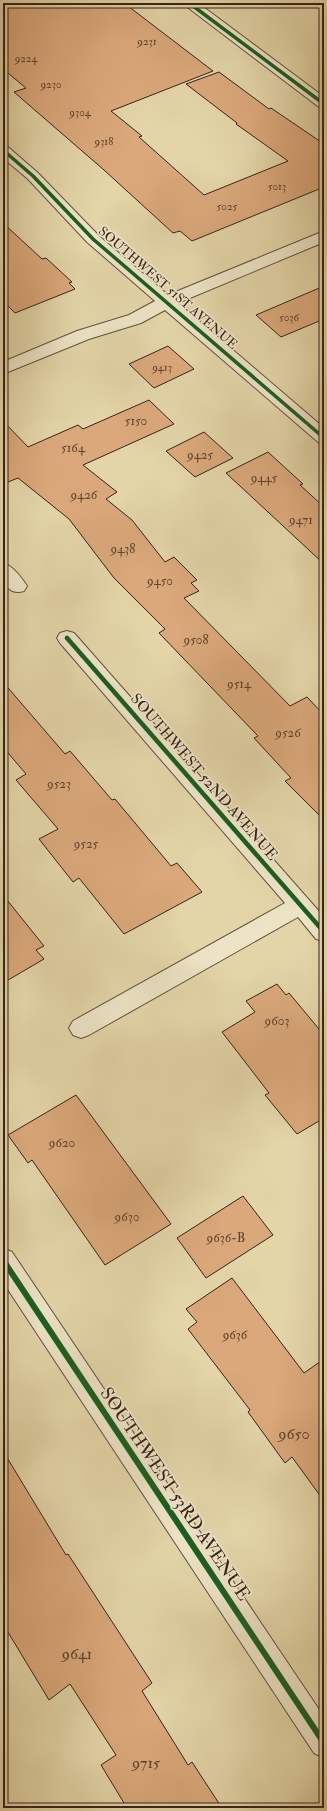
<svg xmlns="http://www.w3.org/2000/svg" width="327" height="1811" font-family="'IM FELL Double Pica',serif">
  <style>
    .building { fill: #daa87b; stroke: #37221a }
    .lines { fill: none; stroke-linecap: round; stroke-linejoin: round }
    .minor-casing { stroke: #624f3e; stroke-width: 2 }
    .minor { fill: #ede4c6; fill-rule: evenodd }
    .cycleway-far2-casing { stroke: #ede4c6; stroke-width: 5.5 }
    .cycleway-far1-casing { stroke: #ede4c6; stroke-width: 7 }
    .cycleway-casing { stroke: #ede4c6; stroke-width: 8 }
    .cycleway-far2 { stroke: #1b5e20; stroke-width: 3.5 }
    .cycleway-far1 { stroke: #1b5e20; stroke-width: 4.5 }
    .cycleway { stroke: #1b5e20; stroke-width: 6 }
    .labels { text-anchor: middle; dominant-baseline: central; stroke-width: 3.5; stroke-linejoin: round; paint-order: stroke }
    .far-number-label { font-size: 11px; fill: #604432 }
    .far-street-label { font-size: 13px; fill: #37221a; stroke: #ede4c6 }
    .number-label { font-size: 13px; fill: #604432 }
    .street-label { font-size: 15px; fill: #37221a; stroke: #ede4c6 }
    .near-number-label { font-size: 16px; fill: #604432 }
    .near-street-label { font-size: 18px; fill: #37221a; stroke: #ede4c6 }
  </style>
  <rect width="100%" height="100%" fill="#e3d5a8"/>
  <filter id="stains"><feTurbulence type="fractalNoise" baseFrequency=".005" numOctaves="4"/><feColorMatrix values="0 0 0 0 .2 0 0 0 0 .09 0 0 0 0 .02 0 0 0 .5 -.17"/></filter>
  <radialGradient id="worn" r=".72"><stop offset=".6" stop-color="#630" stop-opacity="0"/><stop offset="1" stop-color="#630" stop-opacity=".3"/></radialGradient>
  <g class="building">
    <path d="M3,3H124L213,71L111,111L142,136L139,137L204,195L288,161L236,124L237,123L186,84L219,72L269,109L271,108L324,144V187L192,241L180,231L173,233L104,170L14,92L26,88L3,69Z"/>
    <path d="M3,223L42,259L46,258L72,282L69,283L75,289L15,313L3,301Z"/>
    <path d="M324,286V319L281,337L256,315Z"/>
    <path d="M168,346L194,369L154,388L129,364Z"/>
    <path d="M149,400L174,424L83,465L117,492L106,499L132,520L165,562L174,557L197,580L191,583L199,591L184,598L290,706L307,697L324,715V820L285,781L291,778L254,738L258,736L159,633L165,629L114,578L69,519L18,478L3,484V421L28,447L78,425L83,429Z"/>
    <path d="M204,432L233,458L195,477L166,451Z"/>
    <path d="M268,452L303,484L300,485L324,507V564L226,473Z"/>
    <path d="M3,682L65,754L70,751L112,800L115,799L171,866L177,863L202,892L124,934L79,878L73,882L39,839L58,829L16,780L26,774L3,747Z"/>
    <path d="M3,895L44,946L36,950L44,959L3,983Z"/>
    <path d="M277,984L286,995L289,993L324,1035V1118L297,1134L265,1095L269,1093L222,1032L255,1012L246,1001Z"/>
    <path d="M76,1095L171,1224L105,1265L32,1160L28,1163L8,1135Z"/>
    <path d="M243,1196L273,1235L206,1278L177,1238Z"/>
    <path d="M232,1278L304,1373L324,1359V1501L292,1457L285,1463L248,1412L250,1410L188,1329L197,1322L186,1309Z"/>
    <path d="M3,1451L66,1555L68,1554L152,1683L142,1691L188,1765L192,1762L222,1808H127L101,1765L116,1755L70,1684L49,1700L3,1624Z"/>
  </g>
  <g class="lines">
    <defs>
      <g id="minor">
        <path d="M182,3H198L324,97V108L319,107Z"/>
        <path d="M3,145L8,147L38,173L99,236L168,295L324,231V242L178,303L324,428V444L318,442L165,310L141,323L89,339L3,374V362L77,331L129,315L155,301L87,242L28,179L3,158Z"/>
        <path d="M3,563C13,566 21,577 27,586L24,591C13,594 10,590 3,583Z"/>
        <path d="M67,631L74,633L324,917V941L316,939L298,917L89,1035L81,1038L73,1035L69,1028L73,1021L285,903L60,643L57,638L60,633Z"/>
        <path d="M3,1248L12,1252L324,1717V1758L314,1753L3,1282Z"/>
      </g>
    </defs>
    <use href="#minor" class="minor-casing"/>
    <use href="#minor" class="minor"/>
    <defs>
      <g id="cycleway-far2">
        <path d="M189,3L324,104"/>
        <path d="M3,150L33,176L93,239L324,438"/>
      </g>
      <path id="cycleway-far1" d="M67,638L324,932"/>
      <path id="cycleway" d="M3,1260L324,1743"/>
    </defs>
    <use href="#cycleway-far2" class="cycleway-far2-casing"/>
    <use href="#cycleway-far1" class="cycleway-far1-casing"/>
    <use href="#cycleway" class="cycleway-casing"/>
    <use href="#cycleway-far2" class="cycleway-far2"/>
    <use href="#cycleway-far1" class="cycleway-far1"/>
    <use href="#cycleway" class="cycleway"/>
  </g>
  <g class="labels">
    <g class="far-number-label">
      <text x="147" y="41">9231</text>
      <text x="26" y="58">9224</text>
      <text x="51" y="84">9230</text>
      <text x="80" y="112">9304</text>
      <text x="104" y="141">9318</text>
      <text x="277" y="186">5013</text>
      <text x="227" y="206">5025</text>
      <text x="289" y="317">5036</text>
      <text x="162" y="367">9413</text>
    </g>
    <g class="far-street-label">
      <text transform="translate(168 288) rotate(41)">SOUTHWEST 51ST AVENUE</text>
    </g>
    <g class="number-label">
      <text x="136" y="421">5150</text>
      <text x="73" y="448">5164</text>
      <text x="200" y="455">9425</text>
      <text x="264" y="478">9445</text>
      <text x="84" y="495">9426</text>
      <text x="301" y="520">9471</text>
      <text x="123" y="549">9438</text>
      <text x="160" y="581">9450</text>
      <text x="196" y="640">9508</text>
      <text x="239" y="684">9514</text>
      <text x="288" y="733">9526</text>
      <text x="59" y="784">9523</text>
      <text x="86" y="844">9525</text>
      <text x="277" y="1021">9603</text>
      <text x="62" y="1143">9620</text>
      <text x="127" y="1217">9630</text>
      <text x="226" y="1238">9636-B</text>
      <text x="235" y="1335">9636</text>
    </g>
    <g class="street-label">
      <text transform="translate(204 777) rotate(49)">SOUTHWEST 52ND AVENUE</text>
    </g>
    <g class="near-number-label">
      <text x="294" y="1434">9650</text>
      <text x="77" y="1654">9641</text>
      <text x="146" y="1763">9715</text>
    </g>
    <g class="near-street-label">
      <text transform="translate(175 1494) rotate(56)">SOUTHWEST 53RD AVENUE</text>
    </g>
  </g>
  <rect width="327" height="1811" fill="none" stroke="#e3d5a8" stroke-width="16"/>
  <rect x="4" y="4" width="319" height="1803" fill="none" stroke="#37221a" stroke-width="2"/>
  <rect x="8" y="8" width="311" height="1795" fill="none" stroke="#37221a"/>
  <rect width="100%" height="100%" filter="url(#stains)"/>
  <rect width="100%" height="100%" fill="url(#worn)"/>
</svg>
